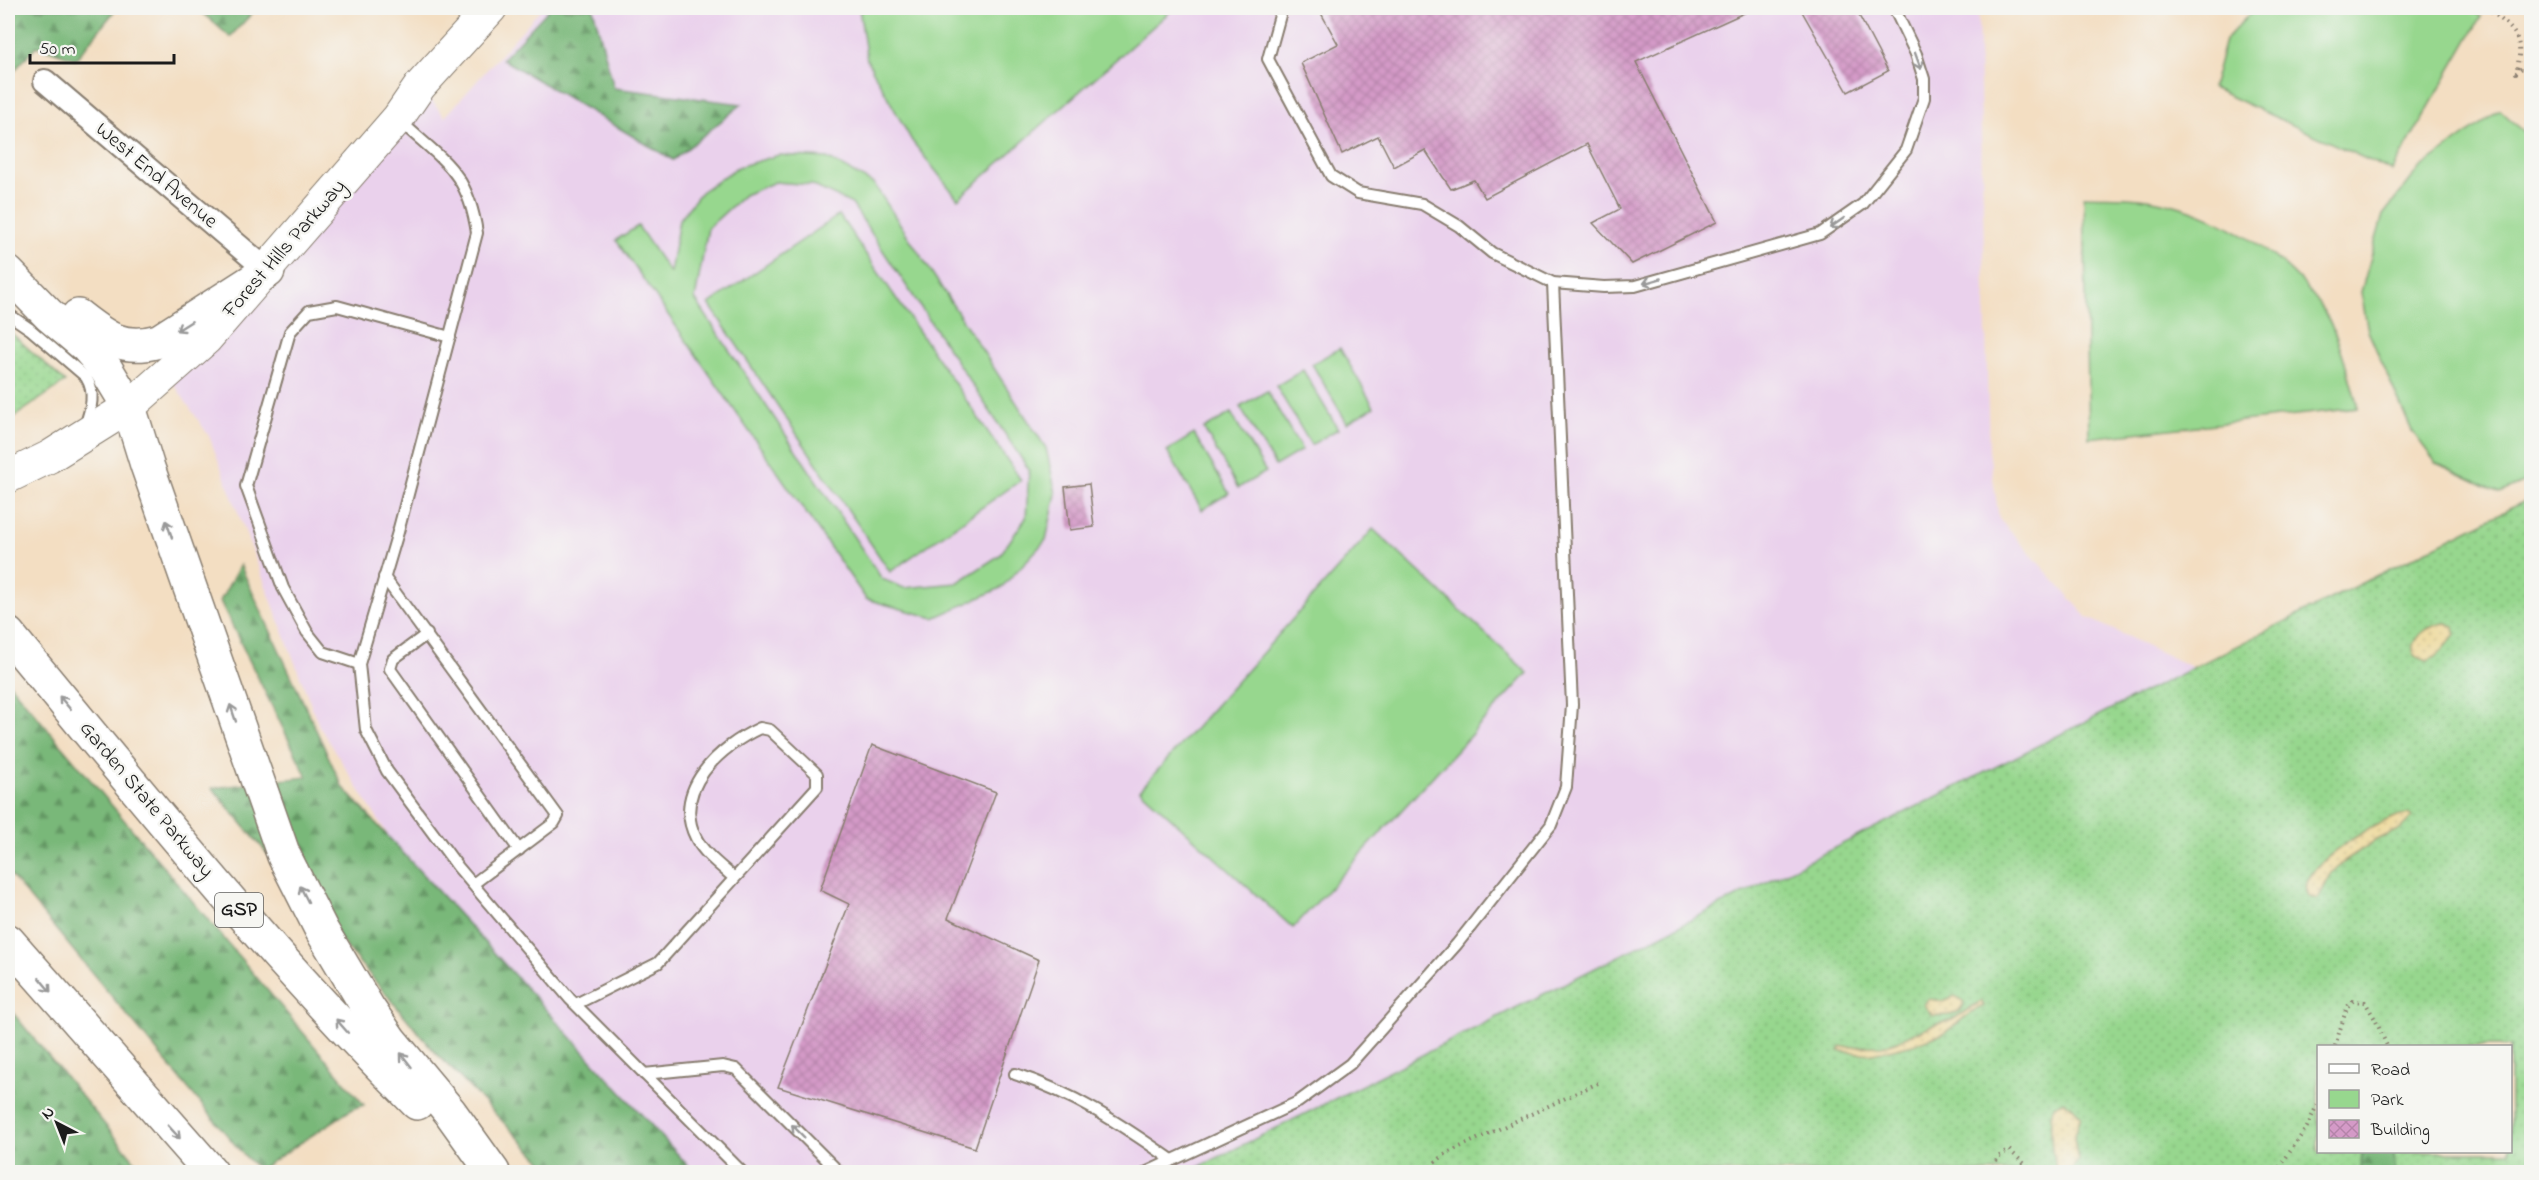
<svg xmlns="http://www.w3.org/2000/svg" width="2539" height="1180" font-family="'Indie Flower',sans-serif">
  <style>
    .built { fill: #ead1ec }
    .green { fill: url(#green-dots); stroke: #5a7a55; stroke-width: 1.5; fill-rule: evenodd }
    .forest { fill: url(#forest-firs); stroke: #4a6a4a; stroke-width: 1.5 }
    .sand { fill: url(#sand-dots); stroke: #857b5d; stroke-width: 1.5 }
    .pitch { fill: #97d78e; stroke: #5a7a55; stroke-width: 1.5; fill-rule: evenodd }
    .building { fill: url(#building-cross-hatch) }
    .lines { fill: none; stroke-linecap: round; stroke-linejoin: round }
    .lane-casing { stroke: #887d6f; stroke-width: 14 }
    .street-casing { stroke: #887d6f; stroke-width: 26 }
    .secondary-casing { stroke: #887d6f; stroke-width: 34 }
    .highway-casing { stroke: #887d6f; stroke-width: 36 }
    .path { stroke: #887d6f; stroke-width: 4; stroke-dasharray: 1.5 4.5; stroke-linecap: butt }
    .lane { stroke: #fff; stroke-width: 10 }
    .street { stroke: #fff; stroke-width: 22 }
    .secondary { stroke: #fff; stroke-width: 32 }
    .highway { stroke: #fff; stroke-width: 33 }
    .oneway { stroke: #999 }
    .labels { text-anchor: middle; dominant-baseline: central; stroke-width: 5; stroke-linejoin: round; paint-order: stroke }
    .shield { fill: #f6f6f2; stroke: #5d5d5c; stroke-width: 1.5 }
    .shield-label { font-size: 20px; font-weight: bold; fill: #1c1c1c }
    .street-label { font-size: 21px; fill: #1c1c1c; stroke: #f6f6f2 }
  </style>
  <defs>
    <pattern id="green-dots" width="8" height="8" patternUnits="userSpaceOnUse" patternTransform="scale(1.5)"><rect width="8" height="8" fill="#97d78e"/><path d="M2 2h.1M6 6h.1" fill="none" stroke="#82b87a" stroke-width="1.8" stroke-linecap="round"/></pattern>
    <pattern id="forest-firs" width="22" height="20" patternUnits="userSpaceOnUse" patternTransform="scale(1.5)"><rect width="22" height="20" fill="#79b879"/><path d="M5 1l3.5 6h-7zM16 11l3.5 6h-7z" fill="#629562"/></pattern>
    <pattern id="sand-dots" width="8" height="8" patternUnits="userSpaceOnUse" patternTransform="scale(1.5)"><rect width="8" height="8" fill="#eeda9e"/><path d="M2 2h.1M6 6h.1" fill="none" stroke="#ccba88" stroke-width="1.8" stroke-linecap="round"/></pattern>
    <pattern id="building-cross-hatch" width="8" height="8" patternUnits="userSpaceOnUse" patternTransform="scale(1.5)"><rect width="8" height="8" fill="#d49ac7"/><path d="M0 0l8 8M0 8l8-8" fill="none" stroke="#b584aa"/></pattern>
  </defs>
  <rect width="100%" height="100%" fill="#f6f6f2"/>
  <filter id="ink" filterUnits="userSpaceOnUse"><feTurbulence type="fractalNoise" baseFrequency=".0167" numOctaves="2"/><feDisplacementMap in="SourceGraphic" scale="12" xChannelSelector="R" yChannelSelector="G"/><feConvolveMatrix kernelMatrix="1 2 1 2 8 2 1 2 1" color-interpolation-filters="sRGB"/></filter>
  <filter id="wash" filterUnits="userSpaceOnUse"><feTurbulence type="fractalNoise" baseFrequency=".008" numOctaves="4" result="noise"/><feDisplacementMap in="SourceGraphic" scale="24" xChannelSelector="R" yChannelSelector="G"/><feGaussianBlur stdDeviation="1.35" result="paint"/><feColorMatrix in="noise" values="0 0 0 0 0 0 0 0 0 0 0 0 0 0 0 0 0 1.4 0 .05"/><feComposite in="paint" operator="in"/></filter>
  <g filter="url(#wash)">
    <rect width="100%" height="100%" fill="#f3dec2"/>
    <path class="built" d="M542,8H1978L1989,451L1999,519L2088,618L2194,668L1189,1172H672L418,883L319,726L209,436L167,374L420,86L445,117Z"/>
    <g class="green">
      <path d="M8,330L65,382L8,421Z"/>
      <path d="M2531,498V1172H1189ZM2318,1046H2510V1152H2318Z"/>
    </g>
    <g class="forest">
      <path d="M8,8H117L76,59L36,46L8,78Z"/>
      <path d="M197,8H257L230,37Z"/>
      <path d="M550,8H593L614,88L742,104L673,160L502,59Z"/>
      <path d="M240,565L342,786L694,1172H552L435,1052L212,788L307,777L220,601Z"/>
      <path d="M8,682L364,1105L352,1109L259,1170L242,1153L8,872Z"/>
      <path d="M8,1007L144,1172H8Z"/>
      <path d="M2362,1152H2394L2395,1172H2361Z"/>
    </g>
    <g class="sand">
      <path d="M2447,623L2454,627L2455,634L2436,657L2427,661L2415,656C2405,639 2432,623 2447,623Z"/>
      <path d="M2408,814L2412,817L2400,829L2373,842L2344,861L2331,874L2318,899L2309,897C2306,891 2305,886 2308,880C2320,856 2383,816 2408,814Z"/>
      <path d="M1955,996L1964,1002C1960,1017 1946,1016 1932,1015L1924,1005L1928,999L1943,1001Z"/>
      <path d="M1981,1001L1984,1006L1973,1011L1943,1034L1913,1044L1873,1054L1839,1051L1842,1047L1882,1046L1895,1042L1930,1026L1952,1020Z"/>
      <path d="M2064,1101L2072,1106L2081,1116L2074,1138L2078,1161L2069,1172H2058C2051,1162 2048,1116 2054,1106Z"/>
    </g>
    <g class="pitch">
      <path d="M859,8H1174L958,199L912,141L867,60Z"/>
      <path d="M2255,8H2469L2481,17L2392,171L2212,88L2225,40Z"/>
      <path d="M2500,110L2532,139L2531,479L2500,493L2436,463L2412,431L2368,331L2361,292L2383,215L2419,169Z"/>
      <path d="M779,155L827,158L874,184L1046,448L1056,494L1046,540L1001,588L934,618L866,599L616,240L638,226L670,273L679,220L701,192L738,167ZM775,182L812,185L852,204L1029,470L1026,518L1000,555L957,583L904,588L882,579L695,299L708,228L744,195Z"/>
      <path d="M2084,196C2102,197 2121,196 2139,198C2206,206 2273,245 2315,298C2337,325 2349,375 2358,408L2089,438Z"/>
      <path d="M839,215L1021,480L890,572L709,304Z"/>
      <path d="M1340,348L1374,407L1347,423L1312,364Z"/>
      <path d="M1303,370L1338,429L1311,445L1276,386Z"/>
      <path d="M1267,391L1302,450L1275,466L1240,407Z"/>
      <path d="M1231,413L1266,472L1238,488L1204,429Z"/>
      <path d="M1194,434L1229,493L1202,510L1167,451Z"/>
      <path d="M1373,529L1528,673L1293,928L1140,790Z"/>
    </g>
    <g id="blocks">
      <g class="building">
        <path d="M1332,8H1755L1636,62L1717,222L1632,264L1593,223L1620,209L1587,144L1485,198L1474,180L1451,189L1425,150L1394,167L1378,136L1342,154L1301,63L1338,44L1321,13Z"/>
        <path d="M1800,8H1855L1888,71L1848,92Z"/>
        <path d="M1089,484L1094,527L1070,530L1065,487Z"/>
        <path d="M872,745L996,792L948,918L1039,960L975,1148L778,1087L849,904L820,890Z"/>
      </g>
    </g>
  </g>
  <g filter="url(#ink)">
    <use href="#blocks" fill-opacity="0" stroke="#887d6f" stroke-width="1.5"/>
    <g class="lines">
      <defs>
        <g id="lane">
          <path d="M1282,8L1268,59L1331,176L1358,193L1422,204L1459,226L1492,253L1553,283L1604,287L1635,286L1820,234L1863,204L1906,150L1924,98V79L1916,54L1894,8"/>
          <path d="M400,121C443,161 468,171 477,233L398,532L359,664L366,730L387,771L458,867L570,999L742,1172"/>
          <path d="M8,314L30,329L86,377C96,393 91,409 85,426"/>
          <path d="M384,577L558,816L554,823L473,884"/>
          <path d="M427,634L393,659L390,669L519,850"/>
          <path d="M359,664L323,652L307,632L283,588L246,486L290,332L309,311L337,306L450,337"/>
          <path d="M576,1004L658,963L817,787V774L770,730L760,728C721,746 671,789 696,838C704,854 721,866 734,878"/>
          <path d="M644,1074L723,1066L736,1069L839,1172"/>
          <path d="M1015,1074C1074,1093 1122,1125 1172,1160"/>
          <path d="M1147,1172L1298,1102L1350,1064L1457,944L1551,825L1566,787L1572,705L1553,283"/>
        </g>
        <path id="street" d="M45,81L268,271"/>
        <path id="secondary" d="M8,477L49,457L129,407L206,339L398,118L420,86L491,8"/>
        <g id="highway">
          <path d="M8,273L49,315L86,346L106,369L129,407L147,465L284,856L322,931L368,1008L390,1040L450,1112L493,1172"/>
          <path d="M78,316C106,338 122,351 159,341L268,271"/>
          <path d="M8,634C140,793 270,957 417,1103"/>
          <path d="M8,941L211,1172"/>
        </g>
      </defs>
      <use href="#lane" class="lane-casing"/>
      <use href="#street" class="street-casing"/>
      <use href="#secondary" class="secondary-casing"/>
      <use href="#highway" class="highway-casing"/>
      <g class="path">
        <path d="M2487,8C2515,31 2525,35 2516,73L2532,60"/>
        <path d="M2335,1046L2347,1007L2353,1001L2365,1002L2375,1019L2387,1046"/>
        <path d="M1428,1172L1433,1164L1447,1153L1598,1083"/>
        <path d="M1991,1172L1998,1157L2009,1150L2034,1172"/>
        <path d="M2276,1172L2307,1127L2318,1103"/>
      </g>
      <use href="#lane" class="lane"/>
      <use href="#street" class="street"/>
      <use href="#secondary" class="secondary"/>
      <use href="#highway" class="highway"/>
    </g>
    <defs><path id="oneway-shaft" d="M-6 0H5M1.5-3L5.5 0L1.5 3" fill="none" stroke-width="1.6" stroke-linecap="round" stroke-linejoin="round" transform="scale(1.5)"/></defs>
    <g class="oneway">
      <use href="#oneway-shaft" transform="translate(1918 61) rotate(70)"/>
      <use href="#oneway-shaft" transform="translate(1837 223) rotate(145)"/>
      <use href="#oneway-shaft" transform="translate(1652 281) rotate(164)"/>
      <use href="#oneway-shaft" transform="translate(184 326) rotate(148)"/>
      <use href="#oneway-shaft" transform="translate(169 529) rotate(-109)"/>
      <use href="#oneway-shaft" transform="translate(65 703) rotate(-130)"/>
      <use href="#oneway-shaft" transform="translate(233 713) rotate(-109)"/>
      <use href="#oneway-shaft" transform="translate(304 894) rotate(-117)"/>
      <use href="#oneway-shaft" transform="translate(45 985) rotate(50)"/>
      <use href="#oneway-shaft" transform="translate(342 1026) rotate(-131)"/>
      <use href="#oneway-shaft" transform="translate(406 1060) rotate(-128)"/>
      <use href="#oneway-shaft" transform="translate(798 1131) rotate(-135)"/>
      <use href="#oneway-shaft" transform="translate(174 1132) rotate(47)"/>
    </g>
  </g>
  <g class="labels">
    <rect class="shield" x="215" y="893" width="48" height="34" rx="4.5"/>
    <g class="shield-label">
      <text x="239" y="910">GSP</text>
    </g>
    <g class="street-label">
      <text transform="translate(156 176) rotate(40)">West End Avenue</text>
      <text transform="translate(285 249) rotate(-49)">Forest Hills Parkway</text>
      <text transform="translate(146 800) rotate(50)">Garden State Parkway</text>
    </g>
  </g>
  <rect width="2539" height="1180" fill="none" stroke="#f6f6f2" stroke-width="30"/>
  <rect x="2317" y="1045" width="195" height="108" fill="#f6f6f2" stroke="#9f9f9c" stroke-width="1.5"/>
  <rect x="2329" y="1064" width="30" height="9" fill="#ffffff" stroke="#9f9f9c" stroke-width="1.5"/>
  <text x="2371" y="1075" font-size="18" fill="#1c1c1c">Road</text>
  <rect x="2329" y="1090" width="30" height="18" fill="#97d78e" stroke="#9f9f9c" stroke-width="1.5"/>
  <text x="2371" y="1105" font-size="18" fill="#1c1c1c">Park</text>
  <rect x="2329" y="1120" width="30" height="18" fill="url(#building-cross-hatch)" stroke="#9f9f9c" stroke-width="1.5"/>
  <text x="2371" y="1135" font-size="18" fill="#1c1c1c">Building</text>
  <g transform="translate(57 1123) rotate(318)" stroke="#f6f6f2" stroke-width="4.5" paint-order="stroke">
  <path d="M0-4.5L10 22L0 15L-10 22Z" fill="#1c1c1c"/>
  <text y="-9" font-size="16" font-weight="bold" text-anchor="middle" fill="#1c1c1c">N</text>
  </g>
  <path d="M30 54v9h144v-9" fill="none" stroke="#1c1c1c" stroke-width="3"/>
  <text x="39" y="54" font-size="18" fill="#1c1c1c" stroke="#f6f6f2" stroke-width="4.5" paint-order="stroke">50 m</text>
</svg>
